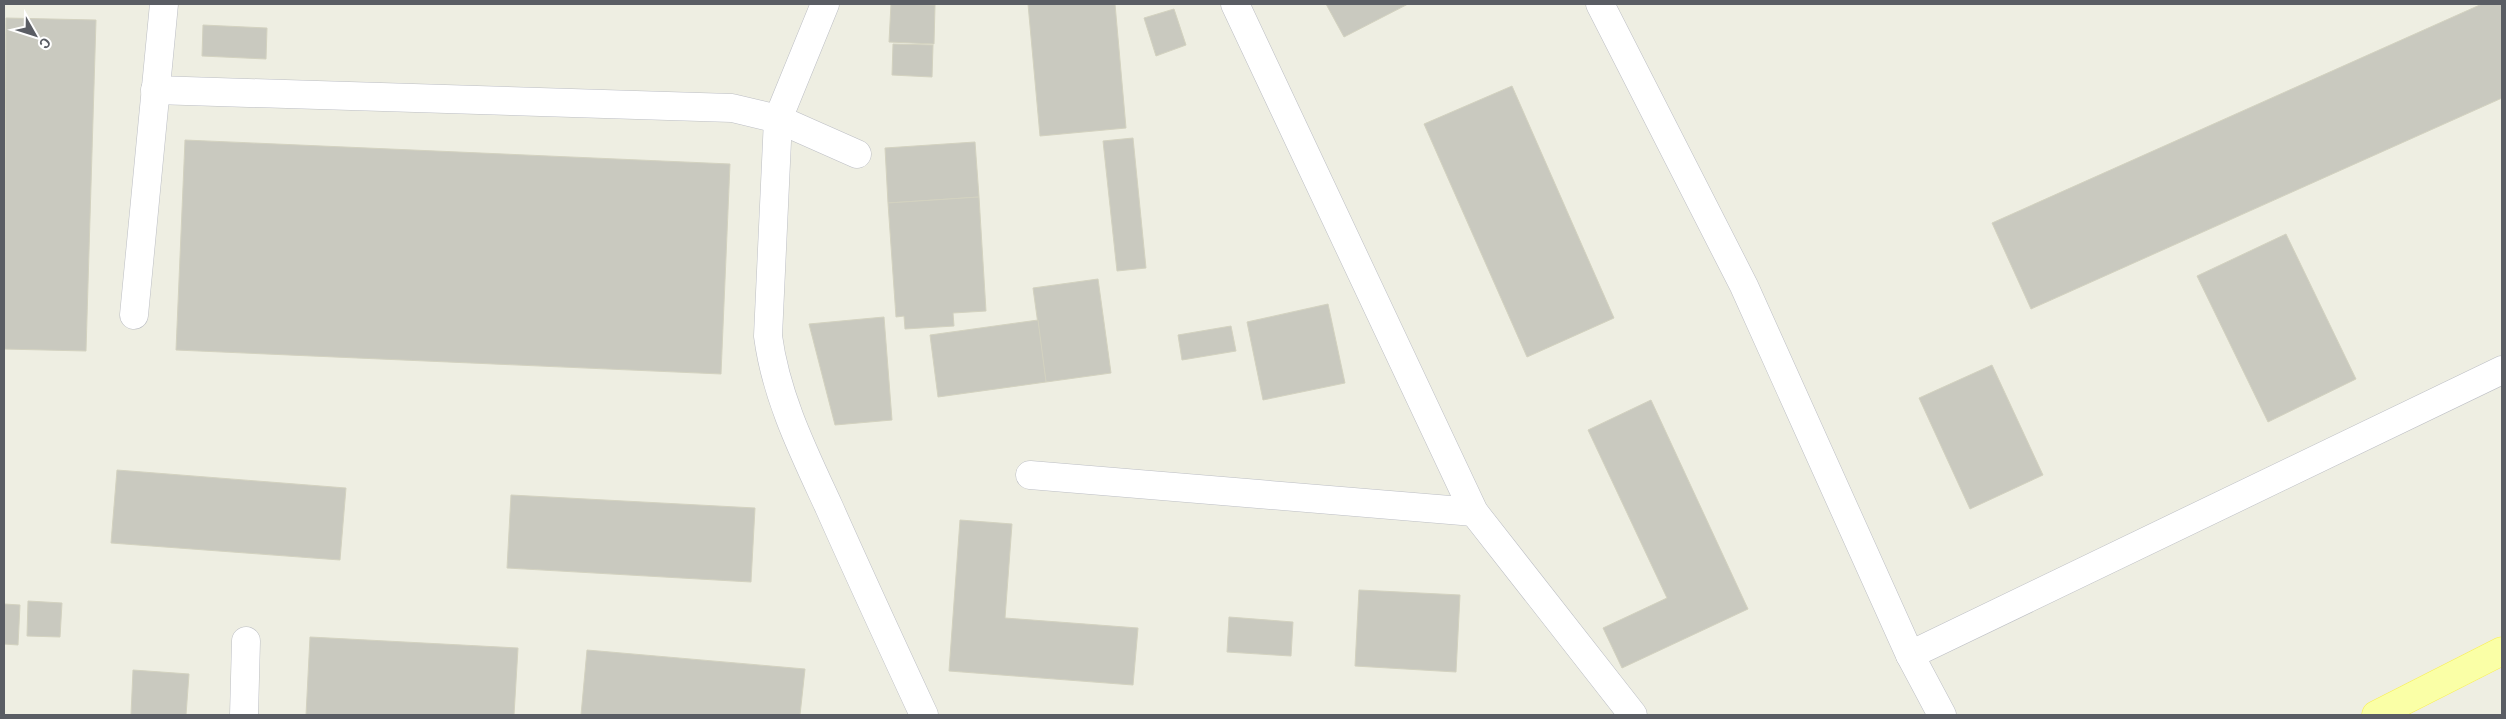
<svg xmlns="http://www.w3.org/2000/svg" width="2506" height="719" font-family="Roboto,sans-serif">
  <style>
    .building { fill: #c9c9bf; stroke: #d3d2c0 }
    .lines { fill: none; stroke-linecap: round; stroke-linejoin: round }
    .minor-casing { stroke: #bcbec4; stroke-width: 29 }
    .major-casing { stroke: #faef4f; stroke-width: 29 }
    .minor { stroke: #fff; stroke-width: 28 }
    .major { stroke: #faffa6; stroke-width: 28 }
  </style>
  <rect width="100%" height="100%" fill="#eeeee2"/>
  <g class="building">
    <path d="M891,4L935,5L934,44L889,42Z"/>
    <path d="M1028,4H1115L1126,128L1040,136Z"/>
    <path d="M1326,4H1408L1344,37Z"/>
    <path d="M2482,4H2502V98L2031,309L1992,223Z"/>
    <path d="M1174,9L1186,45L1156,56L1144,18Z"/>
    <path d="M6,18L96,20L86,351L4,349Z"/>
    <path d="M203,25L267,28L266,59L202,56Z"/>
    <path d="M893,44L933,45L932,77L892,75Z"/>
    <path d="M1512,86L1614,318L1527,357L1424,124Z"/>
    <path d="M1133,138L1146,268L1117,271L1103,141Z"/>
    <path d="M185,140L730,164L721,374L176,350Z"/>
    <path d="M975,142L979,197L888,203L885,148Z"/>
    <path d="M979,197L986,311L953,313L954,326L905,329L904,316L896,317L888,203Z"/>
    <path d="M2286,234L2356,379L2268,422L2197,276Z"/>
    <path d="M1098,279L1111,373L1046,382L1033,288Z"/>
    <path d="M1328,304L1345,383L1263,400L1247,322Z"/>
    <path d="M884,317L892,420L835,425L809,324Z"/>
    <path d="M1038,320L1046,382L938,397L930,335Z"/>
    <path d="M1231,326L1236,351L1182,360L1178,335Z"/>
    <path d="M1992,365L2043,475L1970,509L1919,398Z"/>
    <path d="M1651,400L1748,609L1622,668L1603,628L1667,598L1588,430Z"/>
    <path d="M117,470L346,488L340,560L111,543Z"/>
    <path d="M511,495L755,508L751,582L507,568Z"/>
    <path d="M960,520L1012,524L1005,618L1138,628L1133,685L949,671Z"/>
    <path d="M1359,590L1460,595L1456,672L1355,666Z"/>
    <path d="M28,601L62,603L60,637L27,636Z"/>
    <path d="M4,604L20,605L18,645L4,644Z"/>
    <path d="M1229,617L1293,622L1291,656L1227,652Z"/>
    <path d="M310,637L518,648L514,715H306Z"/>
    <path d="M587,650L805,669L800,715H581Z"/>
    <path d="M133,670L189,674L186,715H131Z"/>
  </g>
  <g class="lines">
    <defs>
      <g id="minor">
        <path d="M825,4L778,119L768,336C776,397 804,453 829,507C860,577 892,646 924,715"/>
        <path d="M1235,4L1474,512L1633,715"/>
        <path d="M1600,4L1744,286L1910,655L1942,715"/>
        <path d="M155,90L732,108L778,119L857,154"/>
        <path d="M134,315L164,4"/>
        <path d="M1030,475L1474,512"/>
        <path d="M1910,655L2502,370"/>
        <path d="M244,715L246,641"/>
      </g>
      <path id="major" d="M2376,715L2502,651"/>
    </defs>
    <use href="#minor" class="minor-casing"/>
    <use href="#major" class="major-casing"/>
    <use href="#minor" class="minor"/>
    <use href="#major" class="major"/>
  </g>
  <rect width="2506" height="719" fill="none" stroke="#5a5d64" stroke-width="10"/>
  <g transform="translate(35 35) rotate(129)" stroke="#ffffff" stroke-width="4" paint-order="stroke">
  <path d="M0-4L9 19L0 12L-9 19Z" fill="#5a5d64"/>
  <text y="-8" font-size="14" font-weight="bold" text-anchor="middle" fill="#5a5d64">С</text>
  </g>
</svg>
